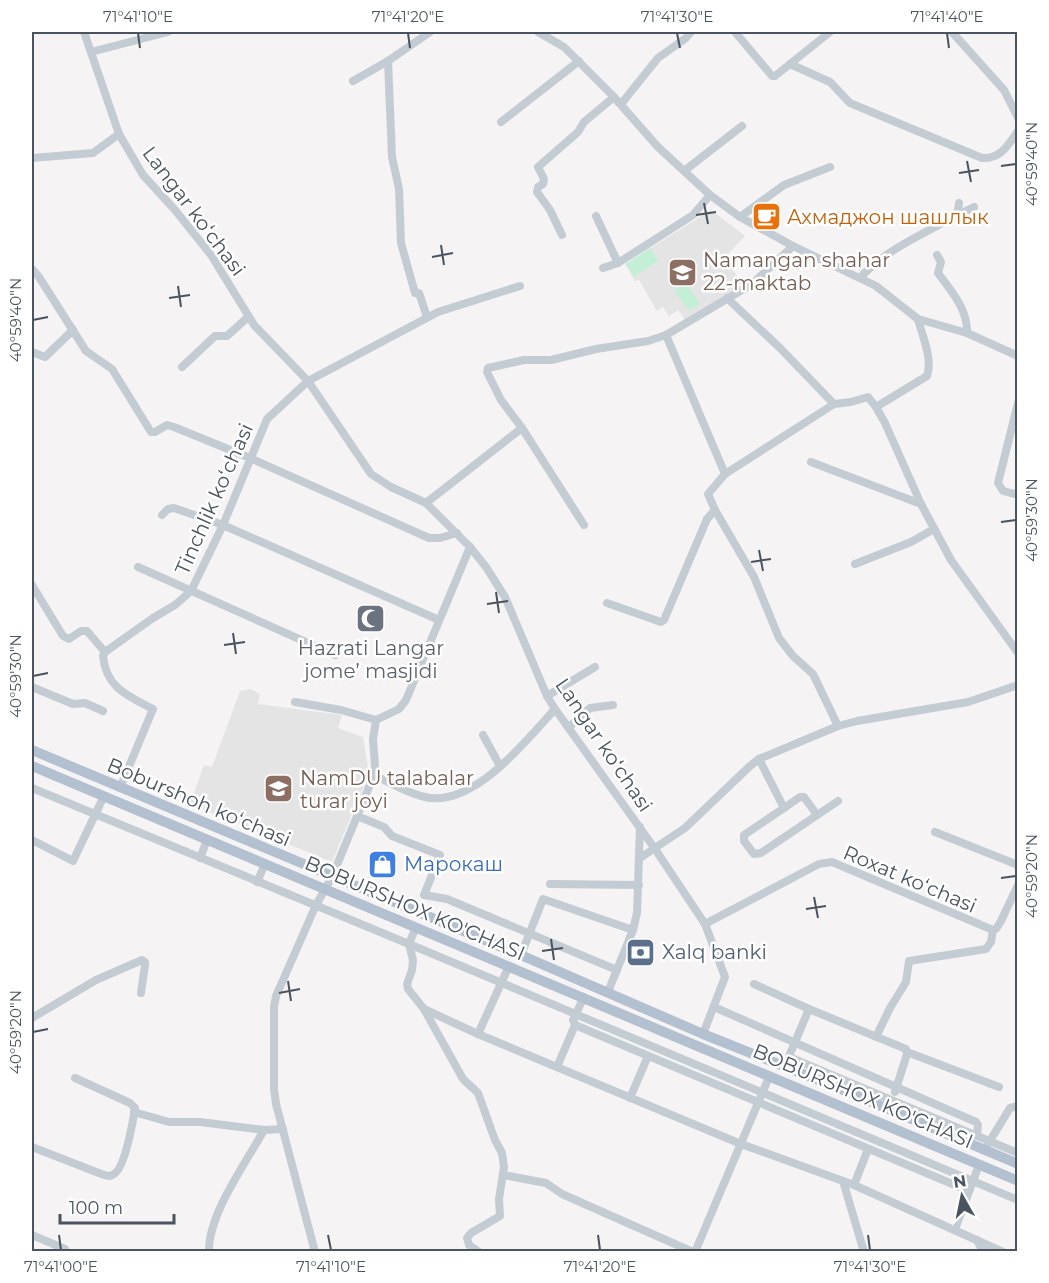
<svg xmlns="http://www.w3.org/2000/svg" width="1049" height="1283" font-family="Montserrat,sans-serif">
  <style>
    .education { fill: #e5e4e5 }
    .green { fill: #c4efd7 }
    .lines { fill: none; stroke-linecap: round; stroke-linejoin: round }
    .minor { stroke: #c4ccd3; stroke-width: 8 }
    .major { stroke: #b3c0d0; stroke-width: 10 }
    .ticks { fill: none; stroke: #4a5460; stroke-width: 2 }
    .labels { text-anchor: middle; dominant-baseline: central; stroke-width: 5; stroke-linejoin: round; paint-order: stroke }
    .street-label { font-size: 20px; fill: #4a5460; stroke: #fff }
    .food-label { font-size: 20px; fill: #c56008; stroke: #fff; text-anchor: start }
    .education-label { font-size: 20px; fill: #785e54; stroke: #fff; text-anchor: start }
    .worship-label { font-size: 20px; fill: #5b616d; stroke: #fff }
    .shop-label { font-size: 20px; fill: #366cbe; stroke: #fff; text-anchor: start }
    .service-label { font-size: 20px; fill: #4e5e75; stroke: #fff; text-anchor: start }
    .neatline { fill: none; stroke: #4a5460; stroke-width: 2 }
    .ticks-label { font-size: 15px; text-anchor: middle; fill: #4a5460 }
  </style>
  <rect width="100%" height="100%" fill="#f5f3f3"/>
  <g class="education">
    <path d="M711,210L745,236L724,258L743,284L686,321L678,310L669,316L663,307L657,311L639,280L635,281L625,264Z"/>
    <path d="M251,689L260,694L258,704L342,715L338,728L363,737L369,774L332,862L190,804L204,765L212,767L240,691Z"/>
  </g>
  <g class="green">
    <path d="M650,248L658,261L634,277L626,264Z"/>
    <path d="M686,283L700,304L689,311L674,290Z"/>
  </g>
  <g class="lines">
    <g class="minor">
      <path d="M84,32L119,134L143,175L175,210L211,255L254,325L308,381L371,474L391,487L426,503L470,547L486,567L505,597L547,696L555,709L655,849L705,924L725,977L703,1034"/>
      <path d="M538,32L564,47L614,97L658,147L710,195L740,217L793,246L876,286L918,319L967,333L1018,356"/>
      <path d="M735,32L772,76H775L830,32"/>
      <path d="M952,32L1004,90L1018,118"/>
      <path d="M91,52L168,32"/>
      <path d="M388,61L392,157L399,189L401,243L415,293H419L427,317"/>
      <path d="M790,64L830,82L850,103L982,158C1001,159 1008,145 1018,131"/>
      <path d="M353,81L388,61L430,32"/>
      <path d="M621,104L658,58L686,38L691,32"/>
      <path d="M501,122L579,61"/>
      <path d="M32,158L93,153L119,134"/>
      <path d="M684,171L742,126"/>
      <path d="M596,216L618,263L693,215L710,195"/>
      <path d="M740,217L784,185L830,167"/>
      <path d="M954,217L974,207"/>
      <path d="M562,235L550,210L537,192L538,187L543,184L544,179L538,167L578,132L584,122L614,97"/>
      <path d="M937,255L941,262L938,273C951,291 968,309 967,333"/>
      <path d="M603,268L618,263"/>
      <path d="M32,269L39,277L86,351L112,369L151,432H155L167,425L174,427L250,458L429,538H440L457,533"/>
      <path d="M861,277C885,250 922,235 953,217L958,211L959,203"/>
      <path d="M727,298L780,348L834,404"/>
      <path d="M918,319C922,335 933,359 927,376L876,407L885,423L921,504L951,560L1018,653"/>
      <path d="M666,335L725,474"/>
      <path d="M32,352L45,357L73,330"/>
      <path d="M182,367L215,336H227L248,317"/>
      <path d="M1018,403L998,483L1003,491L1018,495"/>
      <path d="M522,428L584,525"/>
      <path d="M811,462L921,504"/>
      <path d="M426,503L522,428L501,400L487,372L488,368L524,360H551L596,349L648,341L666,335L752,284L793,246"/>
      <path d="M162,515L168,509L174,508L223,525L439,620"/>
      <path d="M855,564L911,542L934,529"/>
      <path d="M138,567L335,655"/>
      <path d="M32,585L63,636L69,639L81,631H87L105,652"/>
      <path d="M607,603L661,622L664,620L707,519L715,510"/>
      <path d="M32,687L73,704L85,703L103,711"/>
      <path d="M547,696L595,667"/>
      <path d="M295,702L341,710L376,720"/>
      <path d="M838,726L813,674L793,656L779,638L754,577L715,510L708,494L725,474L834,404L851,402L868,397L876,407"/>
      <path d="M569,727L590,708L613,705"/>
      <path d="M483,735L500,766"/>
      <path d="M759,759L784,808L744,835V841L754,854L761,853L838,801"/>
      <path d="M374,775C391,783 411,795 430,798C477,803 526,741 555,709"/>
      <path d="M32,788L409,944L413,960L412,970L407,984L408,989L424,1009L463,1079L478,1093L495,1140L502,1153L504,1167L499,1199L500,1216L471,1233L467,1238L469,1245L479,1252"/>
      <path d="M120,788L153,709C128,696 106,688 103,656L105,652L153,618L175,605L191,591L223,525L267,419L308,381L438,312L520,286"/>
      <path d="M784,808L800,797H804L817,815"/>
      <path d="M357,816L384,827L392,836L440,855L424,895L447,899L617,970"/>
      <path d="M935,832L1018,865"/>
      <path d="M32,840L73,861L104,796"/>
      <path d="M200,858L207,840"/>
      <path d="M640,858L685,828L750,766L759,759L838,726L857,721L968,702L1018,685"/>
      <path d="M257,882L265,864"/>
      <path d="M550,884L639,885"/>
      <path d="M705,924L819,864L832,862L993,930L996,929L1001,921L1018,885"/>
      <path d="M416,927L409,944L1018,1200"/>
      <path d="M521,955L543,899L633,930"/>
      <path d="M754,984L809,1009"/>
      <path d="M608,992L633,930L637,913L640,827"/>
      <path d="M584,997L573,1020L575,1025L969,1191"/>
      <path d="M714,1007L976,1122L978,1125L977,1136"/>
      <path d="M424,1009L478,1034L741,1144L854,1185L1003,1252"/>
      <path d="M32,1018L96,980L142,960L145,962V965L141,993"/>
      <path d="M478,1034L509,966"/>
      <path d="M876,1037L890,1008L906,982L909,961L986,949L991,942L993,930"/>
      <path d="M907,1052L999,1087"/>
      <path d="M789,1057L1018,1153"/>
      <path d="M787,1061L809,1009L906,1049L907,1054L895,1092"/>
      <path d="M557,1067L575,1025"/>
      <path d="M630,1098L648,1056"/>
      <path d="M134,1112L169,1122H200L264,1130L283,1129"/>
      <path d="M988,1144L1010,1108L1018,1106"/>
      <path d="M32,1147L104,1175C109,1176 110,1177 114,1174C125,1168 133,1121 135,1108L130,1103L75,1078"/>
      <path d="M503,1175L546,1183L562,1194L693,1252"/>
      <path d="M843,1181L864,1252"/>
      <path d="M854,1185L868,1149"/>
      <path d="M955,1229L979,1165"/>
      <path d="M32,1235L65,1249"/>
      <path d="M977,1240L983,1252"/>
      <path d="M209,1252C208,1214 246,1163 264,1130"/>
      <path d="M315,1252L276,1104L274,1089V1007L276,996L316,905L332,877L374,775L375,766L373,739L376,720L399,709L406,700L470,547"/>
      <path d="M695,1252L769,1077"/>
    </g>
    <g class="major">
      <path d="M32,750L530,959L703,1034L841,1089L1018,1164"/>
      <path d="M32,766L1018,1181"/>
    </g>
  </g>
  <path class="ticks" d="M138,33L140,48M408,33L410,48M677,33L680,48M947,33L949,48M967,161L971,182M1001,166L1016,164M959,173L979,170M704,203L708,224M696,215L716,212M441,245L444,265M432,257L453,253M178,286L181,307M169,298L190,295M33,320L48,317M1001,522L1016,520M759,550L763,571M751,562L771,559M496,592L499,613M487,604L508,601M233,633L236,654M224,645L245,642M33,676L48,673M1001,878L1016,876M814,897L818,918M806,909L826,906M551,939L554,960M542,951L563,948M288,981L291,1001M279,993L300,989M33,1032L48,1029M59,1235L61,1250M328,1235L331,1250M598,1235L600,1250M868,1235L870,1250"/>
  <defs>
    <symbol id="cafe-square" viewBox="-11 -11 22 22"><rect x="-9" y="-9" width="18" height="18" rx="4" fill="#e8710a" stroke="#fff"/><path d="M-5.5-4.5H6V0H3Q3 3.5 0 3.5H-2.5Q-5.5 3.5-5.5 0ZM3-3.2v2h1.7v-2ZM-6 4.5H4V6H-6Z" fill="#fff"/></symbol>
    <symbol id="school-square" viewBox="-11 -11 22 22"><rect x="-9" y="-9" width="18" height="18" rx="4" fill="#8d6e63" stroke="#fff"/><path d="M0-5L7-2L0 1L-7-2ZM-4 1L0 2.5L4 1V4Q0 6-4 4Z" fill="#fff"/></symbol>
    <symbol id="mosque-square" viewBox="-11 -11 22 22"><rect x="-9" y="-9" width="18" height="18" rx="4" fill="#6b7280" stroke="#fff"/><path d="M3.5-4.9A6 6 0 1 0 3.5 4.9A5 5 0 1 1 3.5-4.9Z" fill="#fff"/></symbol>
    <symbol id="shop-square" viewBox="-11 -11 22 22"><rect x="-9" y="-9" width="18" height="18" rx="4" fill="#3f7fe0" stroke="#fff"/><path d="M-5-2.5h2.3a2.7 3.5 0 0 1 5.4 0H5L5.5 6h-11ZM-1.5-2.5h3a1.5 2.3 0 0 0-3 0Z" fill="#fff"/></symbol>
    <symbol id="bank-square" viewBox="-11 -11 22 22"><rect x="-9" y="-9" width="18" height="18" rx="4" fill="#5c6f8a" stroke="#fff"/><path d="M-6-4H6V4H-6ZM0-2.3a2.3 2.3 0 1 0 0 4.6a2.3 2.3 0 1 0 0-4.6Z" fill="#fff"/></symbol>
  </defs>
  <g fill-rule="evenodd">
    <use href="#cafe-square" x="750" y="200" width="33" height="33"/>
    <use href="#school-square" x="666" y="256" width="33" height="33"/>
    <use href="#mosque-square" x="354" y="602" width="33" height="33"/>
    <use href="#school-square" x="262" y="772" width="33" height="33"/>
    <use href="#shop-square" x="366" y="848" width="33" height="33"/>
    <use href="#bank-square" x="624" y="936" width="33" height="33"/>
  </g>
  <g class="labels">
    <g class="street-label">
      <text transform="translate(194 211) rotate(53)">Langar koʻchasi</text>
      <text transform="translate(214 499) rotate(-66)">Tinchlik koʻchasi</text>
      <text transform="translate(604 745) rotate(56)">Langar koʻchasi</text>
      <text transform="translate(199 802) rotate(23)">Boburshoh koʻchasi</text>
      <text transform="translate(910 879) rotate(23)">Roxat koʻchasi</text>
      <text transform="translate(415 908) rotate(23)">BOBURSHOX KO'CHASI</text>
      <text transform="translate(863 1096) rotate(23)">BOBURSHOX KO'CHASI</text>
    </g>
    <g class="food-label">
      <text x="787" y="217">Ахмаджон шашлык</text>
    </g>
    <g class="education-label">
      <text x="703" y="260">Namangan shahar<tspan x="703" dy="23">22-maktab</tspan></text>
      <text x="300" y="778">NamDU talabalar<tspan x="300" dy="23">turar joyi</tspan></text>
    </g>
    <g class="worship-label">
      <text x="371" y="648">Hazrati Langar<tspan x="371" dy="23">jome’ masjidi</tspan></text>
    </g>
    <g class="shop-label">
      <text x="404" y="864">Марокаш</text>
    </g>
    <g class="service-label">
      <text x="662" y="952">Xalq banki</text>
    </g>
  </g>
  <rect width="1049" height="1283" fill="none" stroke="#ffffff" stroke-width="66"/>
  <g transform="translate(962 1196) rotate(351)" stroke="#ffffff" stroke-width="4.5" paint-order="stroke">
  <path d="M0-4.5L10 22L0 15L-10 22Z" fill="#4a5460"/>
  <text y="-9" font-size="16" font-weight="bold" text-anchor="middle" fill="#4a5460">N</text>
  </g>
  <path d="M60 1214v9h114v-9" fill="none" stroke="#4a5460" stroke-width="3"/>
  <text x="69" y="1214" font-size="18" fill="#4a5460" stroke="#ffffff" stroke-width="4.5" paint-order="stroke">100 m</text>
  <rect x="33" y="33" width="983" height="1217" class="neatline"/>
  <g class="ticks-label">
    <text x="138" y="22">71°41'10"E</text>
    <text x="408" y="22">71°41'20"E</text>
    <text x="677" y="22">71°41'30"E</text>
    <text x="947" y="22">71°41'40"E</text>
    <text transform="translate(1032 164) rotate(-90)" y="5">40°59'40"N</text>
    <text transform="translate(16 320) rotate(-90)" y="5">40°59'40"N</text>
    <text transform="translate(1032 520) rotate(-90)" y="5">40°59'30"N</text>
    <text transform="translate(16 676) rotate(-90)" y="5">40°59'30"N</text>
    <text transform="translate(1032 876) rotate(-90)" y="5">40°59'20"N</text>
    <text transform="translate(16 1032) rotate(-90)" y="5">40°59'20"N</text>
    <text x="61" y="1272">71°41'00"E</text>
    <text x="331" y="1272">71°41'10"E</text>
    <text x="600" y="1272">71°41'20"E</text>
    <text x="870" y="1272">71°41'30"E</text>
  </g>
</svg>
